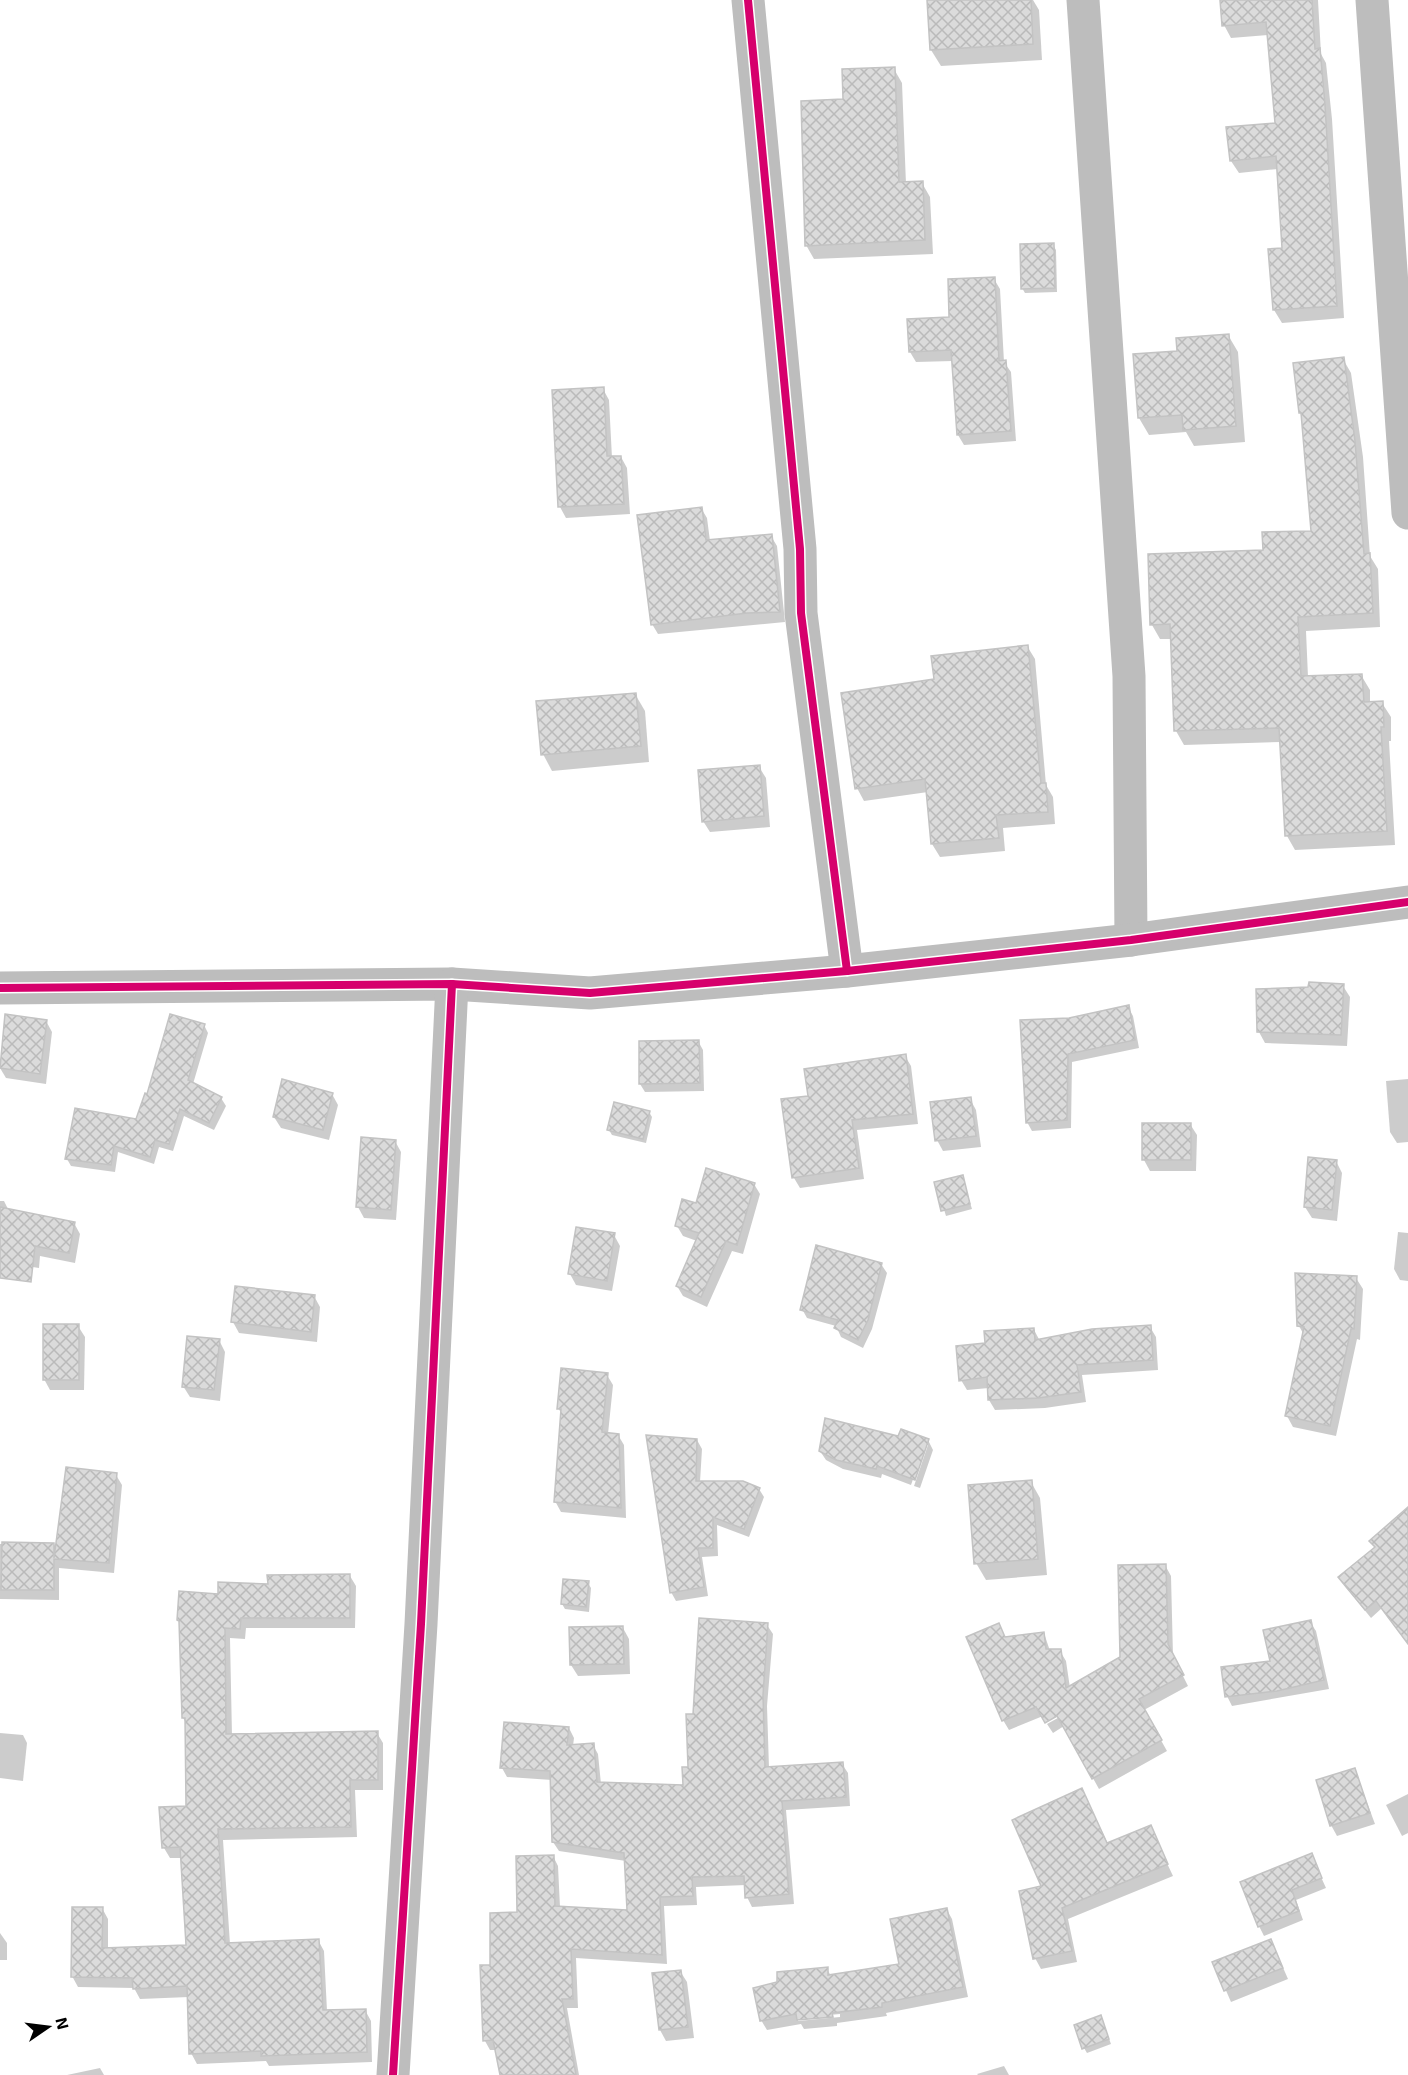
<svg xmlns="http://www.w3.org/2000/svg" width="1408" height="2075" font-family="'Exo 2',sans-serif">
  <style>
    .shadow { fill: #0003; fill-rule: evenodd }
    .building { fill: url(#building-cross-hatch); stroke: #c3c3c3; stroke-width: 1.5 }
    .lines { fill: none; stroke-linecap: round; stroke-linejoin: round }
    .minor { stroke: #bdbdbd; stroke-width: 33 }
    .cycleway-casing { stroke: #fff; stroke-width: 11 }
    .cycleway { stroke: #d6006c; stroke-width: 8 }
  </style>
  <defs>
    <pattern id="building-cross-hatch" width="8" height="8" patternUnits="userSpaceOnUse" patternTransform="scale(1.5)"><rect width="8" height="8" fill="#dbdbdb"/><path d="M0 0l8 8M0 8l8-8" fill="none" stroke="#bababa"/></pattern>
  </defs>
  <rect width="100%" height="100%" fill="#fff"/>
  <g class="shadow">
    <path d="M929,0H1033L1039,10L1042,60L941,66L931,50Z"/>
    <path d="M1221,0H1318L1321,54L1326,63L1332,119L1344,318L1282,323L1274,310L1284,249L1278,169L1239,173L1231,161L1276,125L1268,35L1231,38L1224,25Z"/>
    <path d="M894,69L902,83L906,184L922,183L930,197L933,254L814,259L806,245L845,101Z"/>
    <path d="M1053,245L1056,250L1057,292L1025,293L1022,288Z"/>
    <path d="M994,279L1000,289L1004,362L1011,372L1016,441L964,445L958,435L953,361L916,362L910,352Z"/>
    <path d="M1228,335L1238,352L1245,442L1194,446L1186,432L1149,435L1139,418L1134,356L1178,352Z"/>
    <path d="M1343,359L1351,373L1363,457L1370,556L1378,569L1380,627L1306,631L1308,677L1361,675L1370,690V703H1382L1391,717V741H1389L1395,845L1295,850L1287,836L1281,742L1184,745L1176,731L1172,639H1160L1152,625L1264,552L1313,532L1303,417L1300,412Z"/>
    <path d="M603,389L609,400L612,458L621,457L627,468L630,514L566,518L560,507Z"/>
    <path d="M701,508L707,518L710,541L771,536L777,546L785,622L658,634L652,624Z"/>
    <path d="M1027,646L1035,659L1046,785L1053,797L1055,824L1003,828L1005,851L940,857L932,844L928,792L864,801L857,788L936,680Z"/>
    <path d="M635,694L645,711L649,762L552,771L543,754Z"/>
    <path d="M759,767L766,778L770,827L710,832L703,821Z"/>
    <path d="M1343,986L1350,997L1347,1046L1265,1043L1259,1032Z"/>
    <path d="M1128,1007L1133,1016L1139,1048L1072,1062L1071,1128L1032,1131L1027,1122L1070,1019Z"/>
    <path d="M6,1016L46,1021L52,1032L46,1084L6,1078L0,1068Z"/>
    <path d="M204,1025L208,1033L193,1084L221,1098L226,1106L214,1130L184,1116L173,1151L159,1147L154,1164L118,1152L115,1172L71,1166L67,1159L137,1121L148,1095Z"/>
    <path d="M698,1041L703,1050L704,1091L645,1092L640,1084Z"/>
    <path d="M905,1056L911,1066L918,1124L857,1130L864,1179L800,1188L794,1178L810,1097Z"/>
    <path d="M1408,1079V1142L1397,1143L1390,1132L1386,1081Z"/>
    <path d="M332,1094L338,1105L329,1140L281,1128L274,1117Z"/>
    <path d="M970,1099L976,1110L981,1147L943,1151L937,1140Z"/>
    <path d="M649,1112L652,1117L646,1143L612,1135L609,1130Z"/>
    <path d="M1190,1124L1197,1135L1196,1171H1150L1144,1160Z"/>
    <path d="M395,1141L401,1152L396,1220L364,1218L358,1207Z"/>
    <path d="M1336,1161L1342,1173L1337,1221L1312,1218L1305,1207Z"/>
    <path d="M962,1177L972,1209L946,1216L936,1184Z"/>
    <path d="M754,1184L760,1194L743,1254L732,1251L707,1307L683,1296L677,1286L697,1241L683,1236L677,1226L697,1205Z"/>
    <path d="M0,1201H4L9,1211L74,1223L80,1234L75,1263L40,1256L39,1268L0,1262Z"/>
    <path d="M1398,1232L1408,1233V1281L1400,1280L1394,1269Z"/>
    <path d="M614,1235L620,1246L612,1291L576,1285L570,1274Z"/>
    <path d="M881,1264L887,1273L872,1329L863,1348L841,1337L836,1326L807,1318L802,1309Z"/>
    <path d="M1356,1278L1363,1289L1360,1340L1357,1339L1336,1436L1293,1427L1287,1416L1304,1335L1299,1326Z"/>
    <path d="M314,1296L320,1307L317,1342L239,1333L233,1322Z"/>
    <path d="M78,1326L85,1337L84,1390H50L44,1379Z"/>
    <path d="M1150,1327L1156,1337L1158,1370L1082,1375L1086,1402L1045,1408L995,1410L989,1400V1388L967,1390L961,1380L986,1344L1034,1330L1040,1341Z"/>
    <path d="M219,1340L225,1352L220,1401L190,1397L183,1386Z"/>
    <path d="M607,1375L613,1385L608,1434L618,1435L624,1445L626,1518L561,1512L555,1501L562,1414L558,1408Z"/>
    <path d="M899,1438L928,1440L933,1450L920,1488L914,1486L928,1445H925L911,1485L882,1474L881,1478L843,1469L826,1460L820,1451Z"/>
    <path d="M697,1440L702,1449L700,1482L759,1489L764,1497L749,1537L717,1525L718,1556L702,1557L708,1596L676,1601L671,1592Z"/>
    <path d="M116,1475L122,1485L114,1573L59,1568V1600L0,1599V1544H54L57,1550Z"/>
    <path d="M1031,1482L1040,1498L1047,1575L986,1580L976,1563Z"/>
    <path d="M1371,1541L1408,1542V1632L1382,1608L1371,1618L1345,1586L1376,1549Z"/>
    <path d="M1165,1565L1171,1576L1173,1656L1188,1686L1144,1710L1167,1751L1099,1789L1064,1726L1053,1733L1047,1724L1065,1714L1043,1716L1009,1730L1003,1720L1006,1639L1044,1633L1050,1651H1060L1066,1661L1070,1688L1121,1658Z"/>
    <path d="M350,1576L356,1586L355,1628H246L245,1639L230,1638L232,1736L377,1733L383,1743V1790H355L357,1837L223,1840L230,1944L318,1940L324,1951L327,2011L365,2010L371,2021L372,2062L269,2066L266,2061L197,2064L191,2053L189,1997L140,1999L134,1988L78,1987L72,1976L102,1908L108,1919V1949L188,1946L182,1858H170L164,1848L187,1807L186,1723L183,1718L181,1625L178,1620L219,1595L269,1585Z"/>
    <path d="M588,1583L591,1588L589,1612L565,1609L562,1604Z"/>
    <path d="M1310,1622L1316,1631L1329,1689L1232,1706L1227,1696L1272,1662Z"/>
    <path d="M767,1625L773,1634L767,1706L769,1768L842,1764L848,1773L850,1806L786,1810L794,1904L752,1907L747,1897L746,1885L696,1887L697,1905L664,1906L667,1964L576,1958L578,2008H567L579,2075H501L497,2050H490L485,2041L482,1967L491,1966L518,1914L553,1856L558,1866L560,1907L629,1912L626,1861L559,1851L553,1842L552,1780L507,1777L502,1768L569,1728L574,1738L573,1746L593,1745L598,1754L601,1784L684,1786L689,1769L694,1715Z"/>
    <path d="M623,1628L629,1639L630,1674L578,1676L571,1665Z"/>
    <path d="M0,1733L23,1735L27,1743L23,1781L0,1778Z"/>
    <path d="M1355,1770L1375,1824L1337,1836L1331,1825Z"/>
    <path d="M1082,1790L1108,1844L1150,1827L1173,1876L1068,1919L1077,1962L1041,1969L1035,1958L1043,1887Z"/>
    <path d="M1408,1794V1833L1402,1836L1386,1805Z"/>
    <path d="M1311,1855L1326,1888L1296,1900L1303,1920L1264,1936L1259,1926Z"/>
    <path d="M947,1910L952,1919L968,1997L886,2013L887,2016L837,2023V2026L804,2029L801,2024L767,2030L761,2020L827,1969L831,1976L900,1965ZM840,2014V2017L798,2021V2018Z"/>
    <path d="M0,1933L7,1943V1960H0Z"/>
    <path d="M1271,1940L1288,1979L1231,2002L1214,1963Z"/>
    <path d="M680,1971L687,1982L694,2038L666,2041L660,2030L653,1974Z"/>
    <path d="M1103,2022L1111,2044L1087,2053L1084,2048Z"/>
    <path d="M1004,2066L1009,2075H978L977,2074Z"/>
    <path d="M100,2068L104,2075H67Z"/>
  </g>
  <g class="building">
    <path d="M927,0H1031L1033,44L930,50Z"/>
    <path d="M1220,0H1312L1315,49L1320,48L1325,105L1337,306L1273,310L1268,249L1282,248L1276,156L1230,161L1226,127L1275,123L1266,22L1222,26Z"/>
    <path d="M895,67L899,182L923,181L925,240L805,246L801,101L843,99L842,69Z"/>
    <path d="M1054,243L1055,288L1021,289L1020,244Z"/>
    <path d="M995,277L999,361L1006,360L1011,431L957,435L951,350L909,352L907,319L949,317L948,279Z"/>
    <path d="M1229,334L1236,426L1183,430L1182,415L1138,418L1133,354L1177,351L1176,338Z"/>
    <path d="M1344,357L1355,441L1364,554L1370,553L1373,613L1298,617L1301,676L1362,674L1364,702L1383,701L1384,727H1381L1387,831L1285,836L1279,728L1174,731L1170,624L1150,625L1148,554L1263,550L1262,532L1311,531L1301,413H1299L1293,363Z"/>
    <path d="M604,387L607,456H621L624,504L558,507L552,390Z"/>
    <path d="M702,507L706,540L772,534L780,612L747,613L651,625L637,515Z"/>
    <path d="M1028,645L1041,783H1046L1048,812L996,815L999,838L931,844L925,779L855,789L841,693L934,679L931,656Z"/>
    <path d="M636,693L641,746L541,755L536,701Z"/>
    <path d="M760,765L764,816L702,822L698,770Z"/>
    <path d="M1309,982L1344,984L1341,1035L1257,1032L1256,989L1308,987Z"/>
    <path d="M1129,1005L1135,1040L1068,1054L1067,1120L1026,1123L1020,1020L1069,1018Z"/>
    <path d="M5,1014L47,1020L40,1074L0,1068Z"/>
    <path d="M170,1014L205,1024L188,1080L222,1097L209,1123L180,1109L169,1144L155,1140L150,1157L114,1146L111,1165L65,1159L75,1108L136,1119L145,1093L147,1094Z"/>
    <path d="M699,1040L700,1083L639,1084V1041Z"/>
    <path d="M906,1054L913,1114L852,1120L859,1168L792,1178L781,1099L808,1096L804,1069Z"/>
    <path d="M282,1079L333,1093L323,1130L273,1117Z"/>
    <path d="M971,1097L976,1136L935,1141L930,1102Z"/>
    <path d="M614,1102L650,1111L643,1139L607,1130Z"/>
    <rect x="1142" y="1123" width="49" height="37"/>
    <path d="M361,1137L396,1140L391,1210L356,1207Z"/>
    <path d="M1308,1157L1337,1160L1332,1210L1304,1207Z"/>
    <path d="M706,1168L755,1183L737,1245L726,1241L701,1297L676,1286L699,1233L675,1226L682,1199L696,1203Z"/>
    <path d="M963,1175L970,1204L941,1211L934,1182Z"/>
    <path d="M0,1207L75,1222L69,1253L35,1246L31,1282L0,1278Z"/>
    <path d="M576,1227L615,1233L607,1281L568,1274Z"/>
    <path d="M816,1245L882,1263L868,1320L858,1340L834,1328L838,1320L800,1310Z"/>
    <path d="M1295,1273L1357,1276L1354,1329H1351L1330,1426L1285,1416L1304,1327L1297,1326Z"/>
    <path d="M235,1286L315,1295L311,1332L231,1322Z"/>
    <rect x="43" y="1324" width="36" height="56"/>
    <path d="M1151,1325L1153,1360L1077,1365L1081,1392L1038,1398L988,1400L987,1377L959,1381L956,1346L985,1343L984,1331L1034,1328L1035,1340L1092,1329Z"/>
    <path d="M187,1336L220,1339L214,1390L182,1387Z"/>
    <path d="M561,1368L608,1373L602,1432L619,1434L621,1508L554,1502L561,1409H557Z"/>
    <path d="M825,1418L898,1436L901,1429L929,1439L915,1480L877,1466L876,1469L836,1460L819,1451Z"/>
    <path d="M646,1435L697,1439L696,1481H743L760,1488L744,1529L713,1517V1548H698L704,1587L670,1593Z"/>
    <path d="M66,1467L117,1473L109,1563L54,1559V1590H1L2,1542L54,1543V1558Z"/>
    <path d="M1032,1480L1038,1559L974,1564L968,1485Z"/>
    <path d="M1408,1507V1644L1376,1601L1365,1610L1338,1577L1375,1547L1369,1541Z"/>
    <path d="M1166,1564L1168,1644L1184,1675L1139,1699L1162,1740L1092,1779L1057,1716L1045,1723L1036,1707L1002,1721L966,1637L999,1623L1005,1637L1044,1632L1046,1649H1061L1066,1688L1120,1657L1118,1565Z"/>
    <path d="M350,1574V1618H241L240,1629L225,1628L226,1734L378,1731V1780H350L351,1827L218,1829L225,1943L319,1939L323,2010L366,2009L367,2052L261,2056V2051L189,2054L187,1986L133,1989L132,1978L71,1977L72,1907H103L102,1948L186,1945L180,1847L162,1848L159,1807L186,1806L185,1718H182L179,1621L177,1620L179,1591L218,1594V1582L268,1584L267,1575Z"/>
    <path d="M563,1579L589,1581L586,1607L561,1604Z"/>
    <path d="M699,1618L768,1623L763,1695L765,1767L843,1762L846,1797L782,1801L789,1894L745,1898L744,1876L692,1877L693,1896L660,1897L662,1955L571,1949L573,1999H562L576,2075H500L493,2040L483,2041L480,1965H490V1913L517,1912L516,1856L554,1855L555,1906L627,1910L624,1853L552,1842L550,1771L500,1768L504,1722L569,1727L567,1745L594,1743L597,1782L683,1785L682,1767H688L686,1714H693Z"/>
    <path d="M1311,1620L1324,1680L1277,1691L1225,1697L1221,1667L1270,1661L1263,1630Z"/>
    <path d="M623,1626L624,1664L570,1665L569,1627Z"/>
    <path d="M1355,1768L1370,1813L1330,1826L1316,1780Z"/>
    <path d="M1082,1788L1107,1843L1151,1825L1168,1864L1062,1908L1072,1951L1033,1959L1019,1891L1041,1886L1012,1820Z"/>
    <path d="M1312,1853L1322,1878L1292,1890L1299,1911L1258,1927L1240,1882Z"/>
    <path d="M947,1908L963,1987L882,2003V2007L832,2013L833,2017L797,2020L796,2014L760,2021L753,1988L777,1982V1972L828,1967V1975L899,1964L890,1919Z"/>
    <path d="M1271,1939L1283,1968L1224,1991L1212,1962Z"/>
    <path d="M681,1970L688,2027L659,2030L652,1973Z"/>
    <path d="M1101,2015L1109,2039L1082,2049L1074,2025Z"/>
  </g>
  <g class="lines">
    <g class="minor">
      <path d="M748,0L800,549L801,613L847,971"/>
      <path d="M1083,0L1129,676L1131,940"/>
      <path d="M1372,0L1408,513"/>
      <path d="M0,988L452,984L590,993L847,971L1131,940L1408,902"/>
      <path d="M393,2075L421,1624L452,984"/>
    </g>
    <defs>
      <g id="cycleway">
        <path d="M748,0L800,549L801,613L847,971"/>
        <path d="M0,988L452,984L590,993L847,971L1131,940L1408,902"/>
        <path d="M393,2075L421,1624L452,984"/>
      </g>
    </defs>
    <use href="#cycleway" class="cycleway-casing"/>
    <use href="#cycleway" class="cycleway"/>
  </g>
  <g transform="translate(48 2027) rotate(76)" stroke="#ffffff" stroke-width="4.5" paint-order="stroke">
  <path d="M0-4.5L10 22L0 15L-10 22Z" fill="#000000"/>
  <text y="-9" font-size="16" font-weight="bold" text-anchor="middle" fill="#000000">N</text>
  </g>
</svg>
